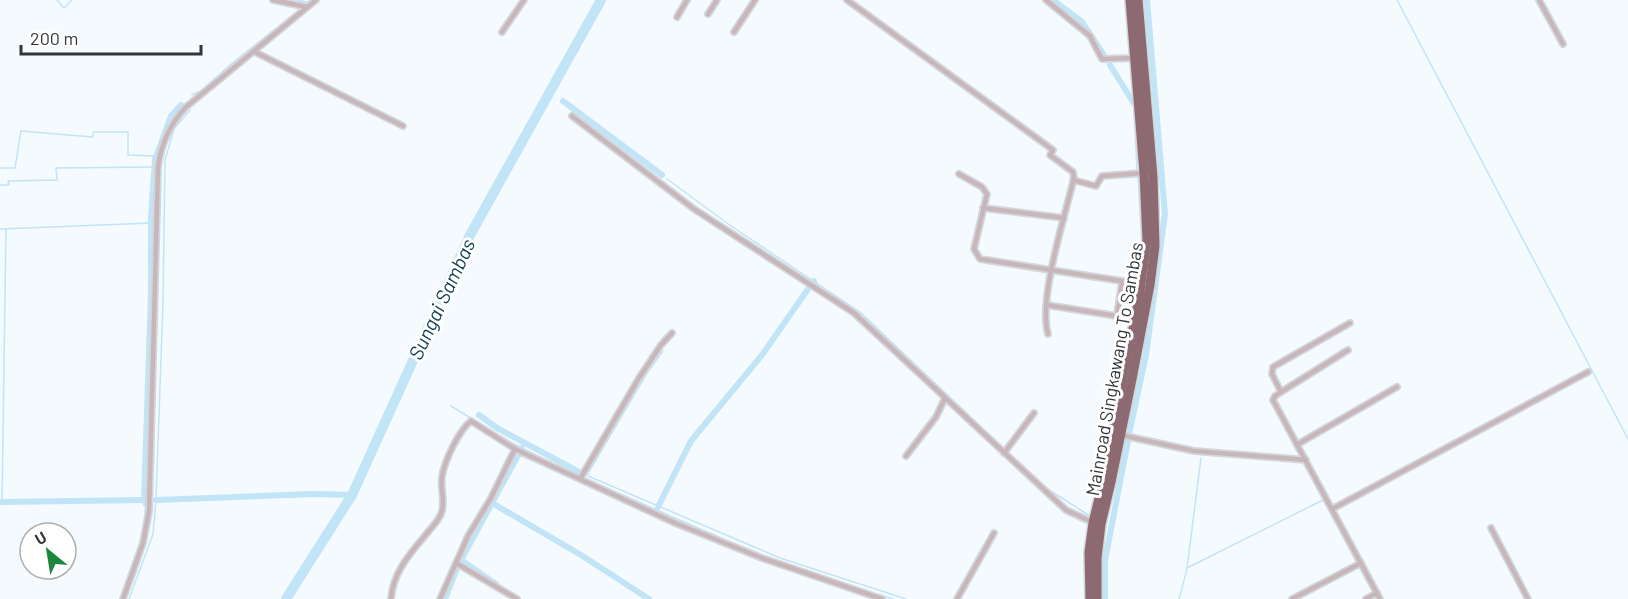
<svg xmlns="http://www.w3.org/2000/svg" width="1628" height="599" font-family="Barlow,sans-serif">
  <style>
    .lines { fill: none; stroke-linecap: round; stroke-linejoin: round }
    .stream { stroke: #c1e4f7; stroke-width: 1.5 }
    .canal { stroke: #c1e4f7; stroke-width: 6 }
    .river { stroke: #c1e4f7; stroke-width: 10 }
    .street-casing { stroke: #d2d7db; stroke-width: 8 }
    .highway-casing { stroke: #d2d7db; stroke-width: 12 }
    .street { stroke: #c8b6ba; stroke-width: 4.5 }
    .highway { stroke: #8d6a72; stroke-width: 9 }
    .labels { text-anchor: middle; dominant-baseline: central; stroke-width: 6; stroke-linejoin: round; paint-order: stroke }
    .street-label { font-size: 18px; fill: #333639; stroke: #fff }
    .water-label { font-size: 20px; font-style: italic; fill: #0f3f53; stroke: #fff }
  </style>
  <rect width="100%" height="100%" fill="#f5fafe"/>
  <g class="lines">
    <g class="stream">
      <path d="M57,0L64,8L72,0"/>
      <path d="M297,0L308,2L310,0"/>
      <path d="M1397,0L1628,439"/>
      <path d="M1133,88L1137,171"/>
      <path d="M192,95L202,90L230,65L299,10"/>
      <path d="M0,168H15L21,131L92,137L94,132H128V155L156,156"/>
      <path d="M1138,175L1142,245"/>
      <path d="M667,179L731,226L860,312L1002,447"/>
      <path d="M0,185H9L8,181L57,180L56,168L154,167"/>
      <path d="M0,229L151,223"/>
      <path d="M1131,313L1135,288"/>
      <path d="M451,406L512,443L563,469"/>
      <path d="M1106,443L1129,323"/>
      <path d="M1009,454L1020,464"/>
      <path d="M1201,458L1187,568L1323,500"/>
      <path d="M587,475L647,373L663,351"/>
      <path d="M588,476L780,558L906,599"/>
      <path d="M586,479L739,546"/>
      <path d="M1046,488L1090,516"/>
      <path d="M2,502L6,229"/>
      <path d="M851,586L893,599"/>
      <path d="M129,599L153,534L156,500L163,302L165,160L174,129L190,110"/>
      <path d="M1085,599V590"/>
      <path d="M1179,599L1187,569"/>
    </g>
    <g class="canal">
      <path d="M1053,0L1082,22L1104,55"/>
      <path d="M1110,65L1133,102"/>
      <path d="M563,101L662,175"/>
      <path d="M814,282V281"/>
      <path d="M479,415L497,428L579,472"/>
      <path d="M1129,434L1146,355L1165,214L1147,0"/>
      <path d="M156,500L314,494L352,495"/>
      <path d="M0,502L144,500"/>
      <path d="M492,503L581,555L649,599"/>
      <path d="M658,507L691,441L762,355L808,289"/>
      <path d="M147,512L148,508L144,500L151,293V218L155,160L171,116L181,105"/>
      <path d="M496,584L461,560L522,448"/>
      <path d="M445,599L458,566"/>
      <path d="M1105,599V560L1128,441"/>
    </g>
    <path class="river" d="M286,599L352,495L469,237L601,0"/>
    <defs>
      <g id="street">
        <path d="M273,0L307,7"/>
        <path d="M847,0L1053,150L1050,155L1073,172L1074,178C1065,216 1038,299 1048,334"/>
        <path d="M1046,0L1090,36L1102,59L1135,58"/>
        <path d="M1539,0L1563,44"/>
        <path d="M708,14L717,0"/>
        <path d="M677,17L687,0"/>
        <path d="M502,32L524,0"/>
        <path d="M734,32L755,0"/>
        <path d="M255,52L403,126"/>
        <path d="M572,116L694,209L854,313L1066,510L1092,522"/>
        <path d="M959,174L982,187L987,194L974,249L980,259L1141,284"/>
        <path d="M1073,180L1096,186L1102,176L1144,173"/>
        <path d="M983,208L1064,218"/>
        <path d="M1047,305L1135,319"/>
        <path d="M1117,316L1122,282"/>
        <path d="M1350,323L1273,367L1272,374L1281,392L1275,396L1273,400L1380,599"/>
        <path d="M1281,392L1348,350"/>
        <path d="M1121,435L1194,451L1306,460"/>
        <path d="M1298,444L1397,387"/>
        <path d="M1004,453L1034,413"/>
        <path d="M906,456L936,417L945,398"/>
        <path d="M580,479L639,378L661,345L672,333"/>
        <path d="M1332,509L1588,372"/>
        <path d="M1491,528L1528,599"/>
        <path d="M456,563L517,599"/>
        <path d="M123,599L143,543L149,511L158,167C161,144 169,125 186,107L316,0"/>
        <path d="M391,599C393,571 411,553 428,532C433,526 438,521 441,514C446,501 440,490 442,477C444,462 459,430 471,421L515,449L675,523L762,558L882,599"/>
        <path d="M440,599L468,536L491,498L515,449"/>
        <path d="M957,599L994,533"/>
        <path d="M1292,599L1361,563"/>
        <path d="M1366,599L1377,593"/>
      </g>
      <g id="highway">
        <path d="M1090,599L1089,552L1093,523L1102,486L1139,298L1147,240L1144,173L1130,0"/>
        <path d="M1097,599V558L1101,524L1111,482L1132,379L1150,285L1155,246L1153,177L1138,0"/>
      </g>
    </defs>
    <use href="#street" class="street-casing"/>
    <use href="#highway" class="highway-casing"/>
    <use href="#street" class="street"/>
    <use href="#highway" class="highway"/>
  </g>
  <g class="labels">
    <g class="street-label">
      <text transform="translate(1114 369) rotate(-80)">Mainroad Singkawang To Sambas</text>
    </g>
    <g class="water-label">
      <text transform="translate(441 299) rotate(-65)">Sungai Sambas</text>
    </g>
  </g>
  <g transform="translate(48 551) rotate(330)"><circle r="28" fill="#ffffff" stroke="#adafb0" stroke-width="1.5"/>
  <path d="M0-4.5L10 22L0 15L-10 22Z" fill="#1b863c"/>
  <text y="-9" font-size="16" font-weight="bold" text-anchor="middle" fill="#333639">U</text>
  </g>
  <path d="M21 45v9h180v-9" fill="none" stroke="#333639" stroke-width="3"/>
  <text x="30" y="45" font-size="18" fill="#333639" stroke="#ffffff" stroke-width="4.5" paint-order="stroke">200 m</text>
</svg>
